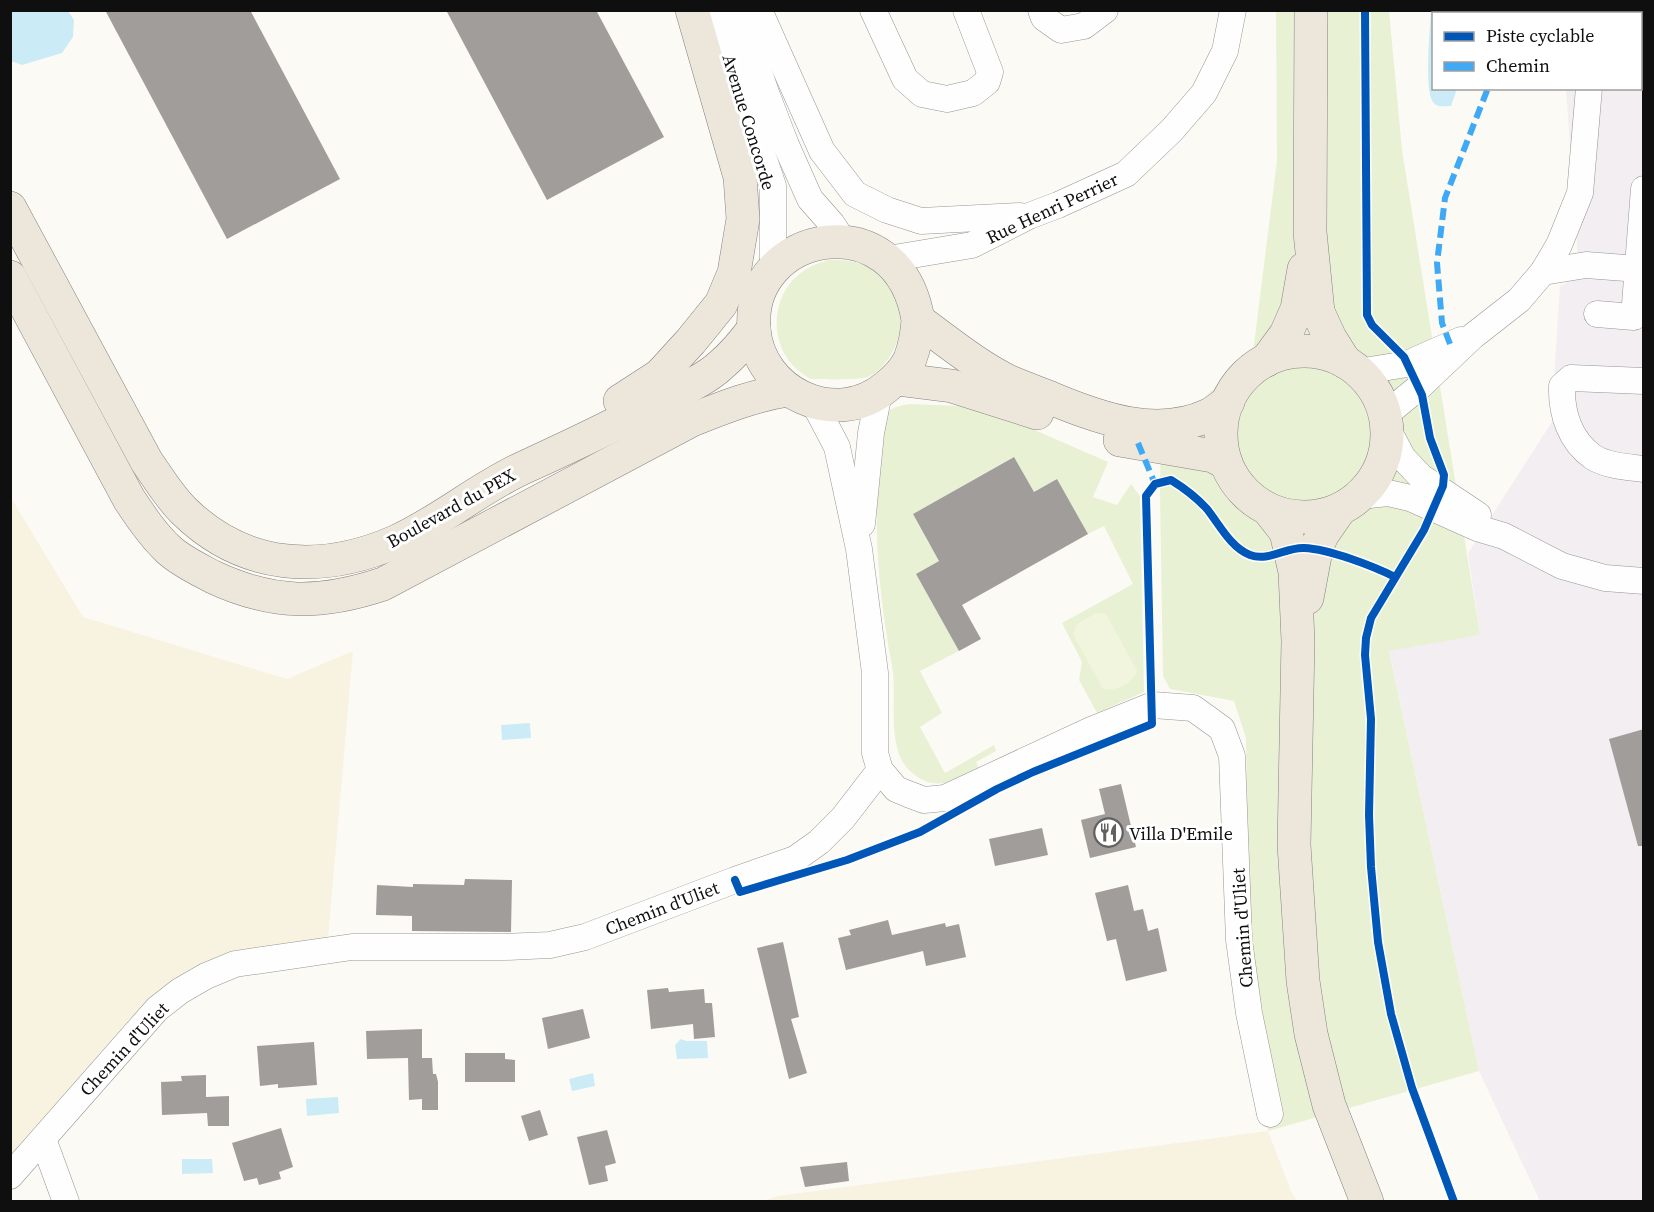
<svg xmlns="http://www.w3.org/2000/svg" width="1654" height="1212" font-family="'Source Serif 4',serif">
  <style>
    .industrial { fill: #f3eef1 }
    .farmland { fill: #f8f3e1 }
    .green { fill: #e9f1d5 }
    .pitch { fill: #f2f5de }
    .water { fill: #cbecf6 }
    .building { fill: #a09d9a }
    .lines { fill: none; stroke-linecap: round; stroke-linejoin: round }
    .minor-casing { stroke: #969593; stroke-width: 27 }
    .major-casing { stroke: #838280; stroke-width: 34 }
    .minor { stroke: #fffefe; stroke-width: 26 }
    .major { stroke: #ece6db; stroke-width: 33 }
    .quiet { stroke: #3fa9f5; stroke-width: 6; stroke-dasharray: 12 6; stroke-linecap: butt }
    .cycleway-casing { stroke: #fff; stroke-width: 11 }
    .cycleway { stroke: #0057b8; stroke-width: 8 }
    .labels { text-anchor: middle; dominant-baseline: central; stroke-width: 6; stroke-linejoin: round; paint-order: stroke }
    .street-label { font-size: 18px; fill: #0f0f0f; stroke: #fff }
    .poi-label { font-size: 18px; fill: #0f0f0f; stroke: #fff; text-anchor: start }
  </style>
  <rect width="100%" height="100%" fill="#fcfaf5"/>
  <path class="industrial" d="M1560,11H1643V1201H1540L1479,1071L1389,650L1480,635L1468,553L1553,420L1555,363L1560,286L1579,276L1566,89L1640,88V14H1561Z"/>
  <g class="farmland">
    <path d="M10,496L83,617L287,679L353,651L328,939L190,971L151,997L10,1163Z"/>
    <path d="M1268,1131L1291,1191L1297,1201H763L777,1196Z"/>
  </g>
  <g class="green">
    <path d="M1276,11H1389L1402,150L1480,635L1389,651L1479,1071L1268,1131L1248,933L1246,738L1234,701L1170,689L1163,676L1160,494L1161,415L1195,406L1253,352L1277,161Z"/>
    <path d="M829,260C842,260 854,260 866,266C898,281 910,323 892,353C887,361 879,372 870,376C860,381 823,379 810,379C803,374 794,368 789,361C766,329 776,283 812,266C817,263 824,262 829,260Z"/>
    <path d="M910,404L960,406L1021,424L1108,462L1093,497L1117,505L1131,484L1140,496L1144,692L1097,713L1079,680L1082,662L1062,623L1133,584L1104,526L1088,534L1057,479L1034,492L1013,457L913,514L930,545L944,558L916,574L959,651L920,671L942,713L920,727L945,773L994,745L996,751L976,762L980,770C953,781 934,794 909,770C887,749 896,701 893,673C892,661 888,649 887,637C878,579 873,519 880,460C881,447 881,431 884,419C888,407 900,406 910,404Z"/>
  </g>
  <path class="pitch" d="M1096,613L1106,614L1137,671C1132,683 1117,691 1103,689L1073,634L1077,624Z"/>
  <g class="water">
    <path d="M10,11H68L74,20L73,37L62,53L22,65L11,61Z"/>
    <path d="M1431,11H1484L1482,13L1434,14V88L1457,89L1451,106C1445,106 1437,108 1433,102C1424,90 1430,28 1431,11Z"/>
    <path d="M530,723L531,738L502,740L501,725Z"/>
    <path d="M681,1039L686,1041H707L708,1058L677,1059L675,1045Z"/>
    <path d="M593,1073L595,1086L572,1091L569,1079Z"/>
    <path d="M338,1097L339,1113L307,1116L306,1099Z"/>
    <path d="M182,1159H212L213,1173L182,1174Z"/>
  </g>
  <g class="building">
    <path d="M105,10H250L340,179L227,239Z"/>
    <path d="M446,10H596L664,137L547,200Z"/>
    <path d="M1014,457L1034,492L1057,479L1088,534L962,605L981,639L959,651L916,574L939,561L913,514Z"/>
    <path d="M1644,729V846H1638L1609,739Z"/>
    <path d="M1121,784L1136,847L1090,858L1081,820L1105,814L1099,789Z"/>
    <path d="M1042,828L1048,855L995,866L989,839Z"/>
    <path d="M465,879L512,880L511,932L412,931V916L376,915L377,885L413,887V884L464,885Z"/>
    <path d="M1128,885L1134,911L1143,909L1148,931L1158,928L1167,971L1126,981L1116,939L1107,941L1095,893Z"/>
    <path d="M888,920L892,935L945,923L946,927L959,924L966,957L926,966L923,951L846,970L838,938L851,935L849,930Z"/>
    <path d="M783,942L799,1017L791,1019L807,1073L789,1079L757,948Z"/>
    <path d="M668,988L669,992L704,989L705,1003H712L715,1037L694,1039L693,1024L651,1029L647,990Z"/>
    <path d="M583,1009L590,1038L548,1049L542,1018Z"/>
    <path d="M422,1029V1058H432L433,1074H436L438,1082V1110H422V1099L409,1100L408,1058L367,1059L366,1031Z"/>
    <path d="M314,1042L317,1085L278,1088V1084L260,1086L257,1046Z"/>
    <path d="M465,1053H505V1059L515,1060V1082H465Z"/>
    <path d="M206,1075V1097L229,1096V1126H208L207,1113L162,1115L161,1082L182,1081L181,1076Z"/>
    <path d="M540,1110L548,1135L529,1141L521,1116Z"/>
    <path d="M281,1128L293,1167L279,1172L281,1179L259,1185L257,1178L244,1181L232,1143Z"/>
    <path d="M607,1130L616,1163L605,1166L608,1181L589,1185L577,1137Z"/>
    <path d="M847,1162L849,1181L805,1187L800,1167Z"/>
  </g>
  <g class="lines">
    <defs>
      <g id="minor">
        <path d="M714,10L773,186V271"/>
        <path d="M738,10L766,93L786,145L810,199L832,224L843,241"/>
        <path d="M759,10L822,151L855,194L887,210L921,221L1020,216"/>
        <path d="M873,10L905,79L922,94L947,99L973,93L987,82L990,72L966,10"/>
        <path d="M1041,10L1044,18L1061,30L1084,26L1105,10"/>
        <path d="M1594,14V10"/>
        <path d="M888,259L972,245L1029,216L1058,205L1126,174L1172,130L1204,93L1225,51L1233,10"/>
        <path d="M1543,272L1586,265L1639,269"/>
        <path d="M1597,314L1634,317L1644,189"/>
        <path d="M1358,372L1407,364L1461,340"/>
        <path d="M1644,381L1571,378L1562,386C1561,413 1570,441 1593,457C1607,466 1628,467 1644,469"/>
        <path d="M814,403L837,447L859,549L875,673V753L880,770L896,789L908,794L924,800L945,798L1091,730L1153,705L1193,708L1222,729L1232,756L1239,940L1249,1013L1270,1114"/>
        <path d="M1385,415L1418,388L1473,336L1519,300L1543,272L1559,245L1580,193L1589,88"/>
        <path d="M1387,428L1403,458L1421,477L1478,515"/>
        <path d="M1360,496L1388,493L1410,498L1477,528L1504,536L1562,566L1605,578L1644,581"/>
        <path d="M862,524L871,433L879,393"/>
        <path d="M43,1139L66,1202"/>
        <path d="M10,1176L157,1009L180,991L206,976L235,964L352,947H505L550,945L585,937L735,880L795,859L819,842L843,818L880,770"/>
      </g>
      <g id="major">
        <path d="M1311,10L1310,232L1318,312L1330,338L1345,362"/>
        <path d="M10,208L147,462C159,479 170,498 185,512C245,570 321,574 395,542C440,522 480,487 525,467C573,445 620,423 667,397C685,388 706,379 721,365C734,354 744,342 754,328"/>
        <path d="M10,277L129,499C141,517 153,535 169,550C181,561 198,569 213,577C273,605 320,605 383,584L692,420C724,407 755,395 788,390"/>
        <path d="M918,320C917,334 915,346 910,359C905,370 896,379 886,387C836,429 759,393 754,329C746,230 899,200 918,320C947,341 977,366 1010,382C1024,388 1038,393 1053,399C1101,419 1158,439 1209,415C1215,412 1222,406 1228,402"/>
        <circle cx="1304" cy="434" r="83"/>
        <path d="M1267,360L1286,334L1297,309L1304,269"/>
        <path d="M896,379L952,386L1037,413"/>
        <path d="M620,401L660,375L691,341L721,304L734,273L743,219L740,177L692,10"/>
        <path d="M1120,440L1213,456L1226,463"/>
        <path d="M1268,509L1286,532L1295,572L1298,641L1294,845L1303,981L1311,1034L1329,1105L1367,1202"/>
        <path d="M1307,598L1316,550L1322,535L1340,509"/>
      </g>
    </defs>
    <use href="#minor" class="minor-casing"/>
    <use href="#major" class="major-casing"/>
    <use href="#minor" class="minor"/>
    <use href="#major" class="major"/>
    <g class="quiet">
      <path d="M1521,14L1522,10"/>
      <path d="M1450,344L1442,323L1437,263L1445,198L1488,88"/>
      <path d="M1138,443L1155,484"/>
    </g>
    <defs>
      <g id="cycleway">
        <path d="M1365,10L1367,315L1372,325L1404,357L1422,395L1430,438L1444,475L1443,486L1424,530L1371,618L1366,638L1365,655L1371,719L1369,815L1371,867L1378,942L1391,1014L1412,1088L1454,1202"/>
        <path d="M735,880L740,892L847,860L920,832L997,789L1033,772L1152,724L1146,496L1155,484L1171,480C1184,488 1197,498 1207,509C1219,524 1231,548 1250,555C1268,562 1286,547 1304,548C1329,549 1373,566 1395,577"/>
      </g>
    </defs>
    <use href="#cycleway" class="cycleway-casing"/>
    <use href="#cycleway" class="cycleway"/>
  </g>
  <defs>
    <symbol id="restaurant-ring" viewBox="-11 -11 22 22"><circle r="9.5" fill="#fff" stroke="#626160" stroke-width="1.5"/><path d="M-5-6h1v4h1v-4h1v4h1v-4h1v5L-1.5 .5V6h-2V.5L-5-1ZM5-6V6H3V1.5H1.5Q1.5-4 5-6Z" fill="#626160"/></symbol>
  </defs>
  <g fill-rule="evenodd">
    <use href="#restaurant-ring" x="1092" y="816" width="33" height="33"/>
  </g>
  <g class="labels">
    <g class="street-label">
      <text transform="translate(749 122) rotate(73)">Avenue Concorde</text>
      <text transform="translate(1052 208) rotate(-25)">Rue Henri Perrier</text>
      <text transform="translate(451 508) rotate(-29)">Boulevard du PEX</text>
      <text transform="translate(662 908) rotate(-21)">Chemin d'Uliet</text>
      <text transform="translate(1242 928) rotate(-94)">Chemin d'Uliet</text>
      <text transform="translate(124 1049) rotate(-47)">Chemin d'Uliet</text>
    </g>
    <g class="poi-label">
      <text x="1129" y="833">Villa D'Emile</text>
    </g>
  </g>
  <rect width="1654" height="1212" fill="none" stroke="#0f0f0f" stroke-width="24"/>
  <rect x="1432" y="12" width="210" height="78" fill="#ffffff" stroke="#9f9f9f" stroke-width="1.5"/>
  <rect x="1444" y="32" width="30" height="9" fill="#0057b8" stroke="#9f9f9f" stroke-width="1.5"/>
  <text x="1486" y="42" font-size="18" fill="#0f0f0f">Piste cyclable</text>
  <rect x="1444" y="62" width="30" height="9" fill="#3fa9f5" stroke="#9f9f9f" stroke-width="1.5"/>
  <text x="1486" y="72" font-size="18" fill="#0f0f0f">Chemin</text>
</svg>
